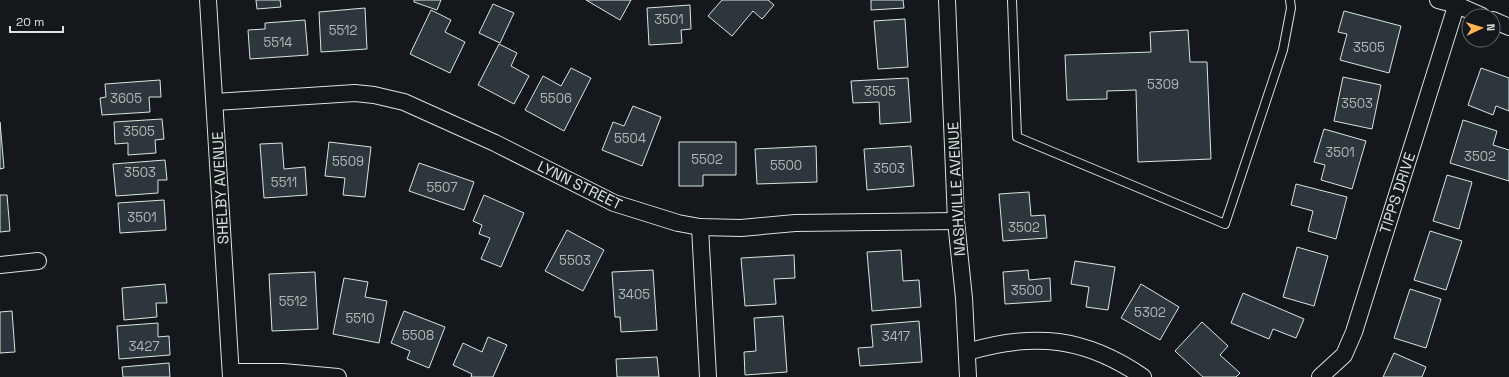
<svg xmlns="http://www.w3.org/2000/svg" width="1509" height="377" font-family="'Space Grotesk',sans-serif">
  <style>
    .building { fill: #2c363c; stroke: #d8e6dc }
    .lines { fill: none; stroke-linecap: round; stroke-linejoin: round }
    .service-casing { stroke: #d8e6dc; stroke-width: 10 }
    .minor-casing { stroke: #d8e6dc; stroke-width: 18 }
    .service { stroke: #14181c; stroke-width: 8 }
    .minor { stroke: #14181c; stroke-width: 16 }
    .labels { text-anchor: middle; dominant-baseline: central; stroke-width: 3; stroke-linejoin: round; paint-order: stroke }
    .number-label { font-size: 13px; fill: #adbab4 }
    .street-label { font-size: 15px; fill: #d8e6dc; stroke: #14181c }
  </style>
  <rect width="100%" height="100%" fill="#14181c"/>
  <g class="building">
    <path d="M256,0H280L281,7L257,9Z"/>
    <path d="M414,0H441L437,10L414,2Z"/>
    <path d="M586,0H631L620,20Z"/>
    <path d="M722,0H768L774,5L762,19L753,11L732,36L708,16Z"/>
    <path d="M871,0H903L904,8L871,10Z"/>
    <path d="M493,4L514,13L500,43L479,33Z"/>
    <path d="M690,5L691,29L681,30L682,43L649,45L647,8Z"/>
    <path d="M365,8L367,49L321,52L319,12Z"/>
    <path d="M431,10L451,20L445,32L465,42L450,73L410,54Z"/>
    <path d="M1344,11L1401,26L1389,73L1340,60L1347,34L1338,32Z"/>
    <path d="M905,19L908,67L878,69L874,21Z"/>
    <path d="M305,20L308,55L250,59L248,30L265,29V23Z"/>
    <path d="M1188,30L1190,62H1207L1211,159L1138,162L1136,90L1107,91V99L1067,100L1065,55L1151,52L1150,32Z"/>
    <path d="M499,44L517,53L511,66L529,76L514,104L478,85Z"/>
    <path d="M571,68L591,78L564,131L525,110L543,76L561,86Z"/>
    <path d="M1481,68L1509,78V111L1496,106L1493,115L1468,105Z"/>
    <path d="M1343,77L1381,85L1372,129L1334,121Z"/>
    <path d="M908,78L911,122L880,124L879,102L853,103L851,81Z"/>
    <path d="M160,80L161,97H149L150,112L102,115L100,98L106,97L105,84Z"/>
    <path d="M633,106L661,117L642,166L602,150L613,122L624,126Z"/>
    <path d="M162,119L164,139L155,140L156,153L128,155V143L115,144L114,122Z"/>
    <path d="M1463,120L1497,131L1493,145L1509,150V181L1450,163Z"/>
    <path d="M0,122L4,168L0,169Z"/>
    <path d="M1324,129L1366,141L1352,189L1321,180L1325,165L1314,162Z"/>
    <path d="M329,142L371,147L365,197L343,195L345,178L325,176Z"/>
    <path d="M679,142H736V175H703V186H679Z"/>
    <path d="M282,143L284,169L305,167L307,195L264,198L260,144Z"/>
    <path d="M816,146L817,182L757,184L755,149Z"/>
    <path d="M911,146L914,186L867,190L864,149Z"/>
    <path d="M165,160L167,180H158V193L116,196L113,164Z"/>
    <path d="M419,163L474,182L464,210L409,191Z"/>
    <path d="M1447,175L1472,182L1459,229L1433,221Z"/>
    <path d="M1296,184L1347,197L1336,239L1308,231L1313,211L1291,205Z"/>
    <path d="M1029,192L1031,216L1045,215L1047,238L1003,241L999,194Z"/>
    <path d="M0,195H7L10,231L0,232Z"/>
    <path d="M484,195L524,213L501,267L481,259L490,238L479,234L482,225L473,221Z"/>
    <path d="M164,200L166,230L120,233L118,203Z"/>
    <path d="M567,230L604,250L583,291L545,271Z"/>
    <path d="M1430,231L1462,241L1446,290L1414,280Z"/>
    <path d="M1297,247L1328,256L1314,306L1283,297Z"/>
    <path d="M901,250L903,281L919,280L921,307L872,311L867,252Z"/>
    <path d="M794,255L795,278L774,279L776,304L745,306L741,258Z"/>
    <path d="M1075,261L1115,267L1108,310L1086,307L1089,287L1071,284Z"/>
    <path d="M653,270L657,330L621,332L620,317H615L612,272Z"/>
    <path d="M1028,270L1029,280L1050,278L1051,301L1005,304L1003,272Z"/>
    <path d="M315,272L318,329L272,331L269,274Z"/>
    <path d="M344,278L368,282L365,297L387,301L379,343L333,334Z"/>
    <path d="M165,284L167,303H156L157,317L124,320L122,288Z"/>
    <path d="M1141,284L1179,307L1160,340L1121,318Z"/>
    <path d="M1410,289L1441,299L1426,348L1394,338Z"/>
    <path d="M1243,293L1304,319L1296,338L1273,329L1269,339L1231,323Z"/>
    <path d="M12,311L15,352L0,353V312Z"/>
    <path d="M404,311L445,327L429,368L407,359L410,351L391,343Z"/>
    <path d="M783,316L787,372L745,375L744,352L756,351L754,318Z"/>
    <path d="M919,321L922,362L860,366L858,348L873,347L871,325Z"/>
    <path d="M1202,322L1228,346L1220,355L1240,373L1236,377H1203L1175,351Z"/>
    <path d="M158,323V337L169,336L170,355L119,359L117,326Z"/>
    <path d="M488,337L507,345L493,377H471L472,374L453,365L463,343L482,352Z"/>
    <path d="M1394,353L1426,367L1422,377H1383Z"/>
    <path d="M657,357L659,377H617L616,359Z"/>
    <path d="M169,363L170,377H123L122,367Z"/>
  </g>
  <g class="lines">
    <defs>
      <path id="service" d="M1012,0L1017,137L1225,224L1283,50L1291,8L1290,0"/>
      <g id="minor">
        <path d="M208,0L231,377"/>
        <path d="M947,0L956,221L964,298L968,377"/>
        <path d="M1438,0L1457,5L1482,16"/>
        <path d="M1493,20L1509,27"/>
        <path d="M215,102L355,93L374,95L404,102L495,143L614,203L678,223L700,227L741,228L795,223L956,221"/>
        <path d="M700,227L708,377"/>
        <path d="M0,265L38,261"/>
        <path d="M967,352C1034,332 1085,337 1143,377"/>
        <path d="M231,372H283L338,377"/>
        <path d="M1320,377L1344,355L1354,332L1458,0"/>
      </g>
    </defs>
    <use href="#service" class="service-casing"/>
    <use href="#minor" class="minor-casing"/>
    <use href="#service" class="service"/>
    <use href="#minor" class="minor"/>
  </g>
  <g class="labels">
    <g class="number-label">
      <text x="669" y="19">3501</text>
      <text x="343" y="30">5512</text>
      <text x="278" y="42">5514</text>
      <text x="1369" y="47">3505</text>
      <text x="1163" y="84">5309</text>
      <text x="880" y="91">3505</text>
      <text x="126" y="98">3605</text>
      <text x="556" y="98">5506</text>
      <text x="1357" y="103">3503</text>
      <text x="139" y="131">3505</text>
      <text x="630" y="138">5504</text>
      <text x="1340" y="152">3501</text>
      <text x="1480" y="156">3502</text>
      <text x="707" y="159">5502</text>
      <text x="348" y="161">5509</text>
      <text x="786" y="165">5500</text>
      <text x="889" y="168">3503</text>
      <text x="140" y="172">3503</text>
      <text x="284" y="182">5511</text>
      <text x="442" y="187">5507</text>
      <text x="142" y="217">3501</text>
      <text x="1024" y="227">3502</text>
      <text x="575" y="260">5503</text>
      <text x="1027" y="290">3500</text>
      <text x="634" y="294">3405</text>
      <text x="293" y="301">5512</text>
      <text x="1150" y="312">5302</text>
      <text x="360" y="318">5510</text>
      <text x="418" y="335">5508</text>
      <text x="896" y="336">3417</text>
      <text x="144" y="346">3427</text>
    </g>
    <g class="street-label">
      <text transform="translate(580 185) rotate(26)">LYNN STREET</text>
      <text transform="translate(220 188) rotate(-93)">SHELBY AVENUE</text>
      <text transform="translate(956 189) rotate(-93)">NASHVILLE AVENUE</text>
      <text transform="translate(1397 193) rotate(-72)">TIPPS DRIVE</text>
    </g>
  </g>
  <g transform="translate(1481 28) rotate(86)"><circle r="19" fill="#14181c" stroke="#626a69"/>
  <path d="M0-3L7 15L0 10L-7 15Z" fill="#ffb74d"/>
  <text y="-6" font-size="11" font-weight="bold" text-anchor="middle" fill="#d8e6dc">N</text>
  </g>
  <path d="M10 26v6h53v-6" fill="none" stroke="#d8e6dc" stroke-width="2"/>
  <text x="16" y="26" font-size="12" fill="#d8e6dc" stroke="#14181c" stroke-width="3" paint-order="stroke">20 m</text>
</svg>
